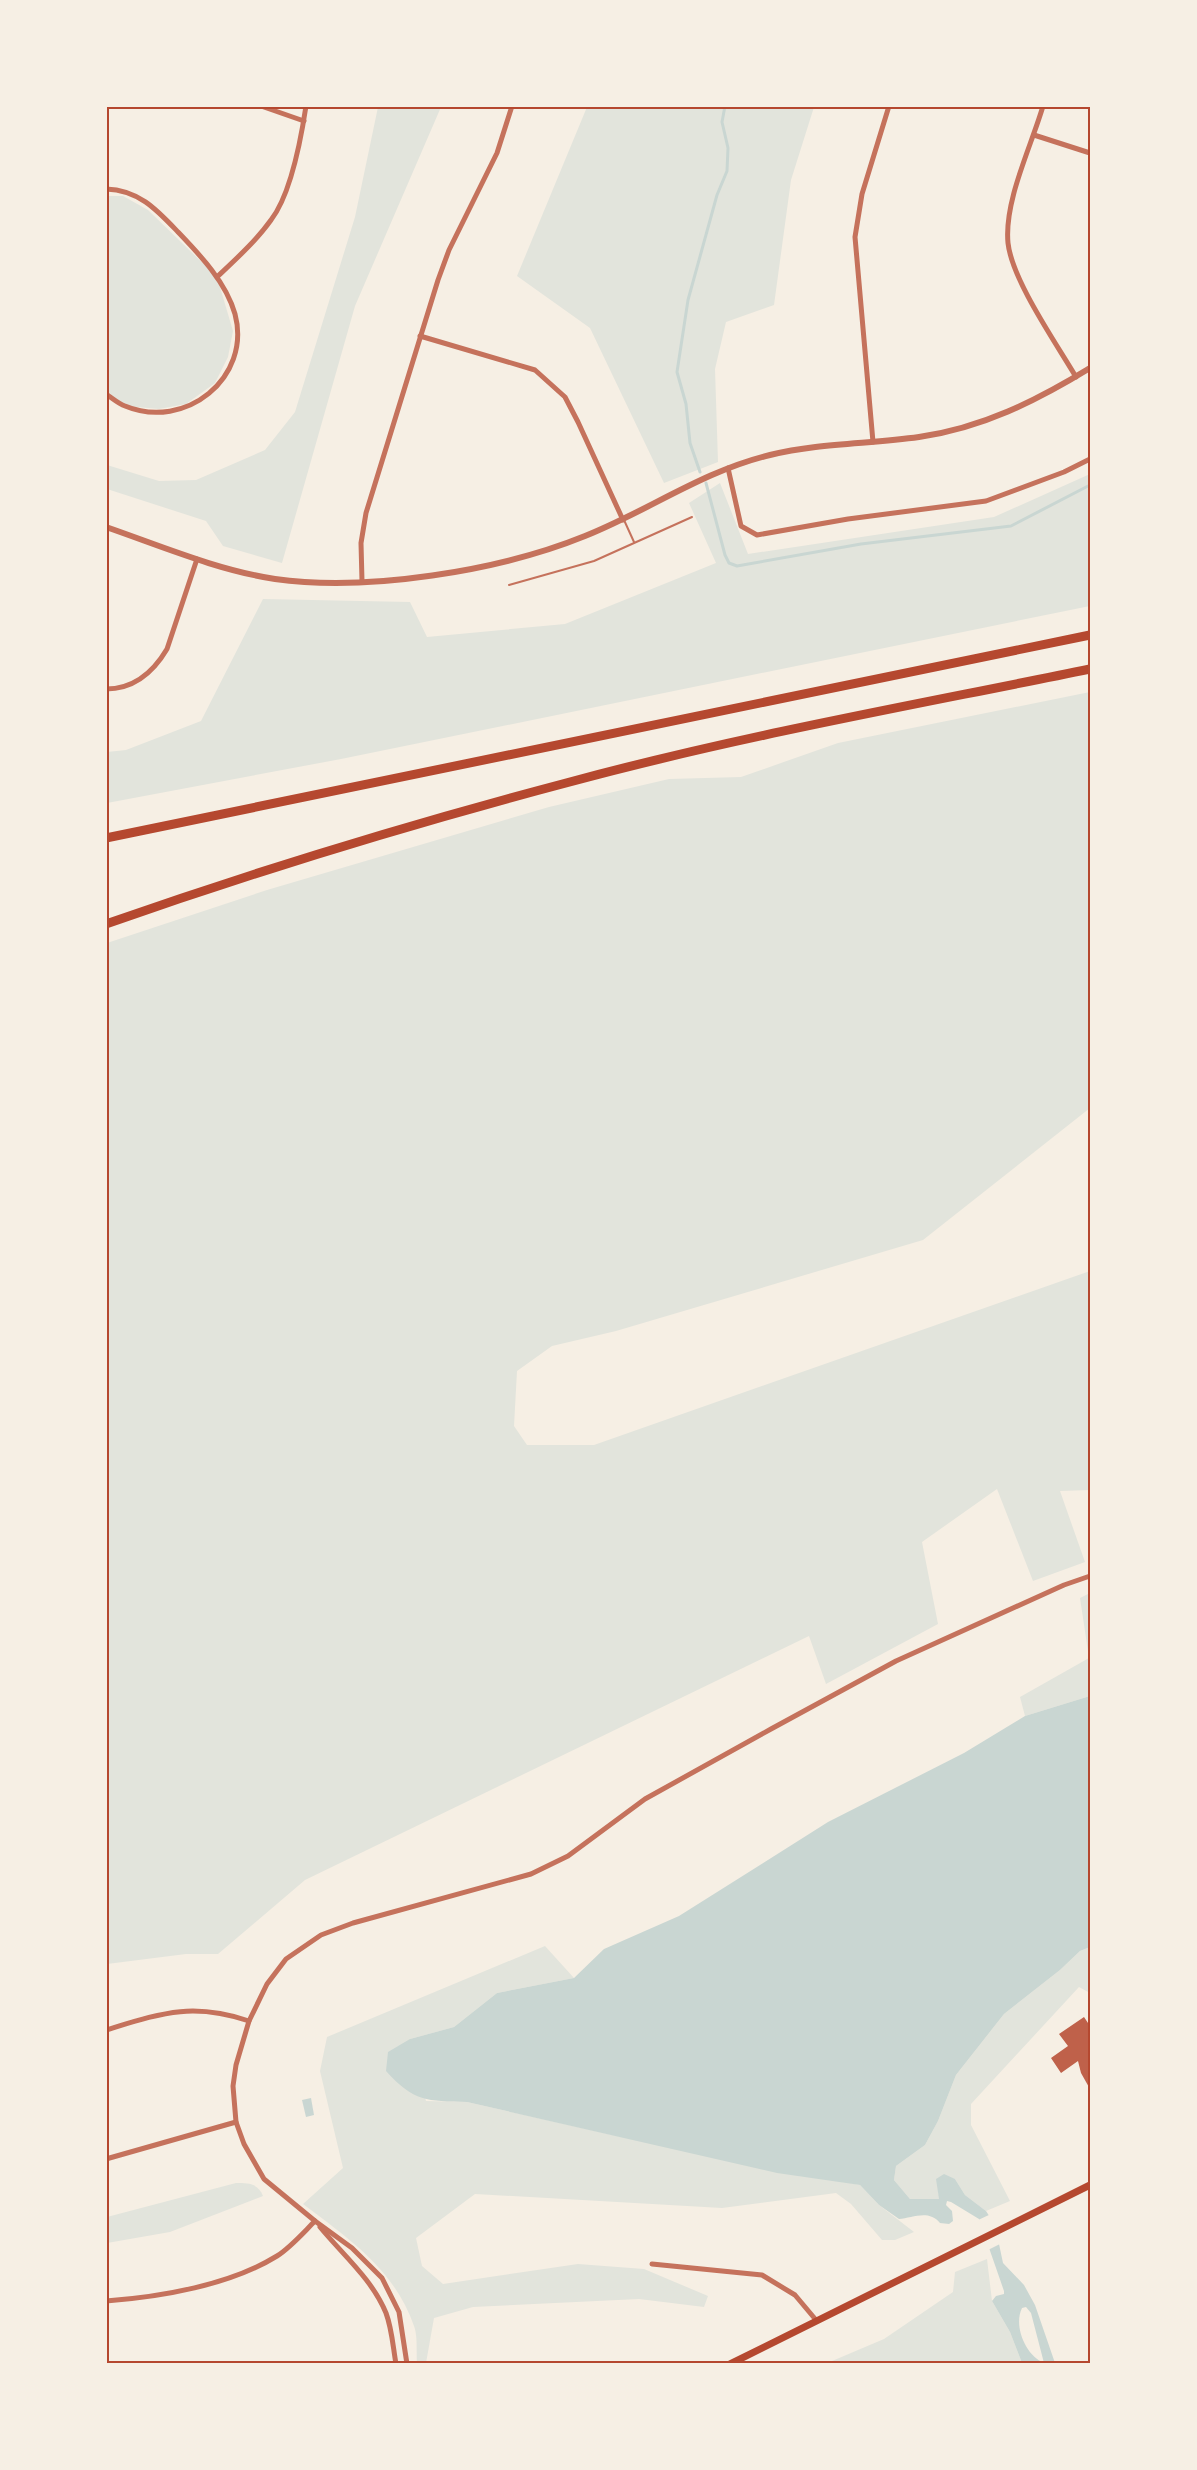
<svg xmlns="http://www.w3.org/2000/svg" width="1197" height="2470" font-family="Helvetica,sans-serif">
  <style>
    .green { fill: #e2e4dc }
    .water { fill: #c9d6d2; fill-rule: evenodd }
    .pier { fill: #f6efe4 }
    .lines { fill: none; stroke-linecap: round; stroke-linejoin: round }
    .stream { stroke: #c9d6d2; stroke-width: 3 }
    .building { fill: #bf614a }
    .service { stroke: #c5725c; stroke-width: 2 }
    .minor { stroke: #c5725c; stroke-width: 5 }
    .tertiary { stroke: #c5725c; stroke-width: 6 }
    .secondary { stroke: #b5482f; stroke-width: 7 }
    .motorway { stroke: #b5482f; stroke-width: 9 }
    .neatline { fill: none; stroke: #b5482f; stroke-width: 2 }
  </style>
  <rect width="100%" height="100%" fill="#f6efe4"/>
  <g class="green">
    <path d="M378,107H441L355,306L282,563L223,546L206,521L107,489V465L159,481L196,480L265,450L295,412L355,217Z"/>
    <path d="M587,107H814L791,180L774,305L726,322L715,369L718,462L664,483L590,328L517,276Z"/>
    <path d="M107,196H123L148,210L217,277L233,331L228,357L215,383L186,404L159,409L126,406L107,392Z"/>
    <path d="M1090,474V606L341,759L107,803V752L126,750L201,721L263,599L410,602L427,637L565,624L716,563L689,503L720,483L748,554L994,517Z"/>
    <path d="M1090,692V1108L923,1240L616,1331L552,1346L517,1371L514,1426L527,1445H594L1090,1271V1490L1060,1491L1085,1562L1033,1581L997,1489L922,1542L938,1624L826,1684L809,1636L305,1880L218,1954H186L107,1964V943L267,890L549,807L669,779L741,777L838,743Z"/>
    <path d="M1090,1593V1696L1025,1716L1020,1697L1089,1658L1080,1598Z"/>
    <path d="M545,1946L574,1978L497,1993L454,2027L410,2039L426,2101L467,2102L608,2134L860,2185L879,2205L914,2232L895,2240H882L851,2204L836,2193L722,2208L475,2194L416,2238L422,2266L443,2284L578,2264L644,2269L708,2296L704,2307L639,2299L473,2307L434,2318L426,2363L417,2364C416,2352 418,2337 414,2326C395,2270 348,2238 303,2204L343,2168L320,2071L327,2037Z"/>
    <path d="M1090,1947V1993L1079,1987L971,2104V2125L1010,2201L986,2211L965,2195L955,2179L938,2192L940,2199H910L894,2180L896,2166L925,2145L938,2121L956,2075L1004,2014L1060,1970L1080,1951Z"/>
    <path d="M236,2183C248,2183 258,2183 263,2196L170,2232L107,2243V2217Z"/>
    <path d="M987,2259L992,2301L1010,2332L1022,2363L825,2364L884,2339L953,2292L955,2272Z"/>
  </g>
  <g class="water">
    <path d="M1090,1696V1947L1080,1951L1060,1970L1004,2014L956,2075L938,2121L925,2145L896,2166L894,2180L910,2199H939L936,2179L944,2174L955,2179L965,2195L986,2211L995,2225L1003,2263L1024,2285L1035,2305L1055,2363H1022L1010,2332L992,2301L996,2296L1004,2294V2291L979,2219L951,2202L947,2201L946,2205L952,2211L953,2221L949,2224L940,2223C929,2209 912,2218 899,2219L879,2205L860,2185L777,2173L467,2102C427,2101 414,2102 386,2071L388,2052L410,2039L454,2027L497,1993L574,1978L604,1949L679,1916L828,1822L964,1753L1025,1716ZM1026,2307L1031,2313L1044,2363C1026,2356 1013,2326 1022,2308Z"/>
    <path d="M311,2098L314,2115L306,2117L302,2100Z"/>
  </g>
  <path class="pier" d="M991,2214L998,2224L1002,2243L986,2251L976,2221Z"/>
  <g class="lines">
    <g class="stream">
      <path d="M700,472L690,443L686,404L677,372L688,300L717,195L727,171L728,148L722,122L725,106"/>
      <path d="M706,483L725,555L729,563L737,566L861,544L1011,526L1090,485"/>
    </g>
  </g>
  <path class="building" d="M1084,2017L1090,2026V2089L1081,2073L1078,2061L1061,2073L1051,2058L1068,2046L1059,2034Z"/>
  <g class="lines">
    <g class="service">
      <path d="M624,520L634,542"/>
      <path d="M509,585L594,561L692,517"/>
    </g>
    <g class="minor">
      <path d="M261,106L304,121"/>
      <path d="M1043,106C1031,147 1004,201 1008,243C1012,280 1056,343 1076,377"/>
      <path d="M1034,135L1090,153"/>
      <path d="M106,189C139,190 157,210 178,232C200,255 226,282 235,314C252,378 185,431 125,406C119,404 112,398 106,394"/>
      <path d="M217,277C236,259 256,241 271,220C291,194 301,139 306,106"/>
      <path d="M420,336L535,370L565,397L578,422L623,520"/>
      <path d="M873,442L855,237L862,194L889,106"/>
      <path d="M728,468L741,526L757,535L848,519L986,501L1064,472L1090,459"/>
      <path d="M362,581L361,543L366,513L438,280L449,250L497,153L512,106"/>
      <path d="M106,689C134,689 154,671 167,649L197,559"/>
      <path d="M106,2030C162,2013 192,2002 249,2021"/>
      <path d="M106,2159L236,2122"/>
      <path d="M320,2227C343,2255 372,2279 386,2313C392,2329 393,2347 396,2364"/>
      <path d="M652,2264L762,2275L795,2295L816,2320"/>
      <path d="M106,2301C161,2297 230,2285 277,2256C291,2247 303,2233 315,2221"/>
      <path d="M407,2364L399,2312L382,2278L352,2248L315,2221L264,2179L244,2144L236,2122L233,2086L236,2065L249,2021L267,1984L286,1959L321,1935L353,1923L531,1874L568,1856L645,1799L771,1729L896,1661L1064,1585L1090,1576"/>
    </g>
    <path class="tertiary" d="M106,527C161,546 217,570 275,579C367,592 499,571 585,536C648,511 703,471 770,455C818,443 869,444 919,437C982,428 1036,401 1090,368"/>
    <path class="secondary" d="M730,2364L1090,2185"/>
    <g class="motorway">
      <path d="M106,838L1090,635"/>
      <path d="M106,924C257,871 411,824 566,783C739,736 915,705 1090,669"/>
    </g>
  </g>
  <rect width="1197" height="2470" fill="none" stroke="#f6efe4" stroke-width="216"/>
  <rect x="108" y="108" width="981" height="2254" class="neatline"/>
</svg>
